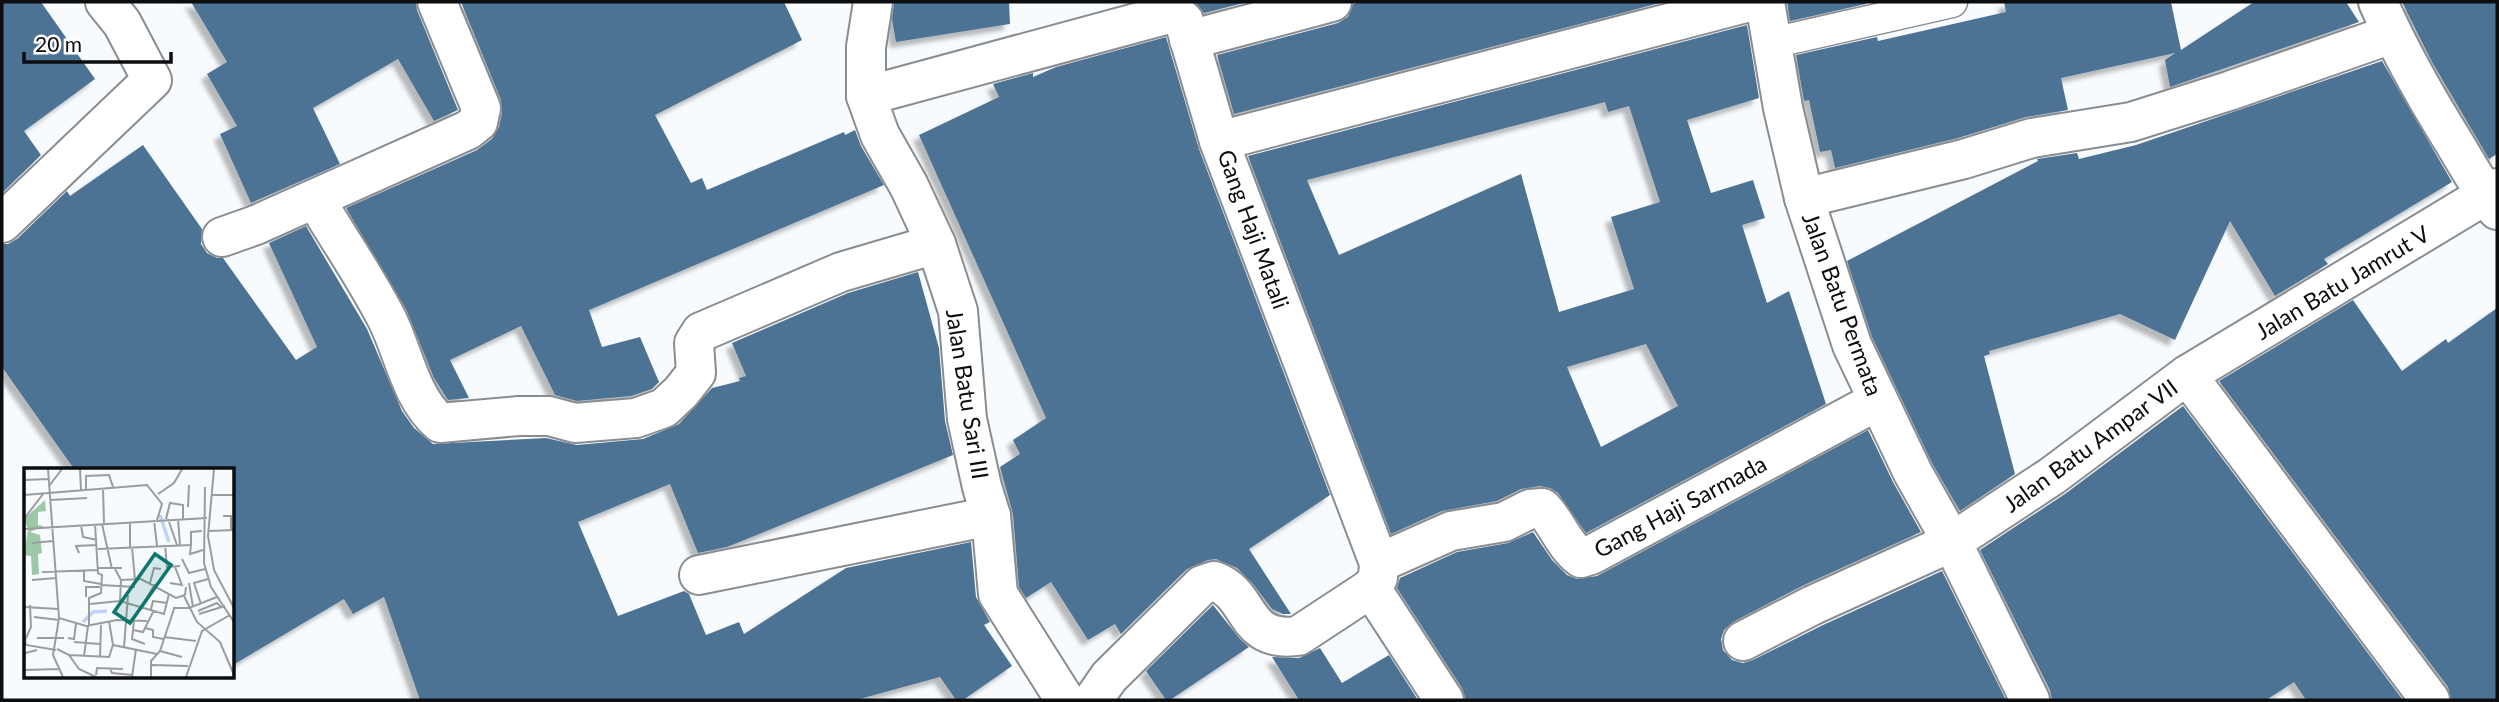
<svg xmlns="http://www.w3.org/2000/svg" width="2499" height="702" font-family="Lato,sans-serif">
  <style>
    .building { fill: #4e7394; fill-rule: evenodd; filter: url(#shadow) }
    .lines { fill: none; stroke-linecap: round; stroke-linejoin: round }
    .lane-casing { stroke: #8a8d90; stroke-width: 33 }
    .street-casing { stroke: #8a8d90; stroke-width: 42 }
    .lane { stroke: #fff; stroke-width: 30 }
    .street { stroke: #fff; stroke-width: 38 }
    .labels { text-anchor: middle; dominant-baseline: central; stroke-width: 5; stroke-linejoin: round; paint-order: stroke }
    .street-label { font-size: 23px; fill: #0c0d0e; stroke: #fff }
    .inset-river { fill: none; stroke: #bfd3f7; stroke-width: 3.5 }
    .inset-road { fill: none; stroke: #9a9c9e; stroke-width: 2 }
    .view { fill: #0f766e; fill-opacity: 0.15; stroke: #0f766e; stroke-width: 3.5 }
    .inset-edge { fill: none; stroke: #0c0d0e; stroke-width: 3.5 }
  </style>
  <defs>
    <filter id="shadow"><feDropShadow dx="-6" dy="6" stdDeviation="2" flood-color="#0004"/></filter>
  </defs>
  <rect width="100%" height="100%" fill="#f8fbfe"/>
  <g class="building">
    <path d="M2,2H41L95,79L24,131L41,155L2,193Z"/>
    <path d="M191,2H416L417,10L458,110L434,121L398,59L313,108L340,164L251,203L220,134L237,126L207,74L227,62Z"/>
    <path d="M461,2H784L802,40L655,115L691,183L702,178L707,190L844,132L845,135L855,130L861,146L884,185L589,310L602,347L640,337L659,382L652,389L631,396L577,401L555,395L521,326L450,360L469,398L448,400L434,378L406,309L346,208L477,150L492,139L499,127L502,113L501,100Z"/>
    <path d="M894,2H1009L1010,24L896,42L892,20Z"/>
    <path d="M1195,2H1248L1204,13Z"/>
    <path d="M1360,2H1664L1234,114L1217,55L1338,23L1348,17L1353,4Z"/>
    <path d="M1787,2H1866V4L1790,21Z"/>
    <path d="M2004,2H2171L2181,50L2254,2H2346L2359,22L2170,87L2165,60L2175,53L2061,78L2068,110L2026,117L1958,138L1835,168L1831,150L1820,152L1809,100L1804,101L1796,55L1877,37L1878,41L2006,12Z"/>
    <path d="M2402,2H2497V154L2489,159L2432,62Z"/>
    <path d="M1747,25L1759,98L1687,120L1711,193L1753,180L1765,218L1742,225L1767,303L1789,291L1826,404L1586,533L1558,493L1550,488L1540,486L1521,489L1497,501L1442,511L1391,534L1248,156ZM1605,102L1608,112L1629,106L1660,202L1611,217L1634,289L1559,312L1521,174L1339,255L1307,180ZM1646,344L1678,406L1601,447L1567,367Z"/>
    <path d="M1166,37L1199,149L1330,495L1249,549L1291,614H1283L1272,609L1253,584L1237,568L1216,559L1208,560L1187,569L1121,634L1115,624L1088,640L1051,582L1026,598L1019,587L1013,514L1000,467L1020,454L1013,440L1046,418L919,135L999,97L993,84L1033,73V77L1056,67Z"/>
    <path d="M2382,61L2452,182L2324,259L2328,264L2275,296L2230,221L2175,340L2120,314L1989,351L1990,354L1984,356L2015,474L1960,511L1932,463L1872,337L1847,261L2038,161L2037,159L2077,153L2079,159L2136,145Z"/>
    <path d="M143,145L202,229L201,244L207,253L217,258H223L296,360L317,347L269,243L306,226L367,329L402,411L414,428L433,444L546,438L577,445L643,439L679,424L712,388L740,381L739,378L746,376L732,343L848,293L918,272L939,348L945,421L953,455L727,547L698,553L670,484L578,522L618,616L684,591L689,594L706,635L739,622L744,634L846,568L971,542L976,597L990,622L984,625L1012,666L963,700H956L940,677L856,700H420L384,597L353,614L344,599L233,665V469H74L2,367V244H8L17,239L67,191L70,196Z"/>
    <path d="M2353,300L2402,371L2446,339L2448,343L2497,308V700H2451L2448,687L2219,381Z"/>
    <path d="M2183,406L2403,700H2306L2294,682L2266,700H2052L2050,690L1980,550L2065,494Z"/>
    <path d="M1868,430L1893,482L1921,532L1804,585L1733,622L1724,630L1721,639L1723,650L1732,660L1743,663L1753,660L1823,625L1942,571L2006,700H1466L1462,688L1397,588L1400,578L1457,552L1508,543L1533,532L1552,560L1567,575L1577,579L1597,576Z"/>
    <path d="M1213,605L1240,639L1249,647L1170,700H1166L1146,671Z"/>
    <path d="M1320,648L1342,683L1389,655L1418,700H1299L1272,657L1299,658Z"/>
  </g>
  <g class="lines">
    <defs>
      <path id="lane" d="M1772,43L1952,2"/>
      <g id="street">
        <path d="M873,2L866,47V96L880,135L909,186L936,244L958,311L967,419L982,487L991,516L998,594L1065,700"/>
        <path d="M1765,2L1783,108L1804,198L1852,345L1913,473L1952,542L2030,700"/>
        <path d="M2378,2C2399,50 2425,96 2453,141C2467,164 2480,188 2497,210"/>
        <path d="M1189,40L1332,2"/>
        <path d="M866,96L1169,14L1177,15L1184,21L1219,141L1379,563L1378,578L1371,588L1298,636C1241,643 1253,595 1214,581L1202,585L1109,677L1093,700"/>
        <path d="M1219,141L1749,2"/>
        <path d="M1804,198L1964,159L2032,138L2131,122L2229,91L2392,34"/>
        <path d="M315,199C339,239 366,278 387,319C404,353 410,397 440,423L519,416H549L575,423L636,418L664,408L681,392L696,373L694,343L701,332L841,272L936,244"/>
        <path d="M2,223L152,80L122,23L105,2"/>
        <path d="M222,237L256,225L468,130L478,122L481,108L437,2"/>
        <path d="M2187,375L2430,700"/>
        <path d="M1379,563L1451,531L1504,522L1530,509L1542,508C1557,522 1563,545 1581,558L1591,555L1877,401"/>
        <path d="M699,575L991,516"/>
        <path d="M1371,588L1444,700"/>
        <path d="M1743,641L1813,605L1952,542L2052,476L2187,375L2497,188"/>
      </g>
    </defs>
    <use href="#lane" class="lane-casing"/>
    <use href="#street" class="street-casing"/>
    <use href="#lane" class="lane"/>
    <use href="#street" class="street"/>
  </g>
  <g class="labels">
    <g class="street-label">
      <text transform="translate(1254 229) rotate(70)">Gang Haji Matali</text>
      <text transform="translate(2342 282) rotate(-31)">Jalan Batu Jamrut V</text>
      <text transform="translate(1843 304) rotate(70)">Jalan Batu Permata</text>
      <text transform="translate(968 394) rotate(81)">Jalan Batu Sari III</text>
      <text transform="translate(2090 445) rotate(-36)">Jalan Batu Ampar VII</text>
      <text transform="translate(1680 506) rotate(-28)">Gang Haji Sarmada</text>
    </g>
  </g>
  <g transform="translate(24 468)">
    <rect width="210" height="210" fill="#f8fbfe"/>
    <path d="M21,32L22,43L14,44V57L20,58L6,64L16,67L18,85L14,86L15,106L8,107L7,88L0,87L4,61L0,51Z" fill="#9bc9a8"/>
    <path class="inset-river" d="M136,47L145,74M59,154L69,144L83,143"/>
    <path class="inset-road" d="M24,1L35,150L29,187L39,209M56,1L57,22M190,1L184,68L190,102L210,140M0,12L25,11M25,18L38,1M181,19L180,95L187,119L210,154M79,20L80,55M62,21V8L85,7L89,19M134,26L150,15L158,1M0,27L123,17L138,36L133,52M187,27H210M26,32L63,30M164,39L165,17M199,48H207V62M0,51L19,26M142,51L146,35L159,37V51M144,51L153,77M154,51L156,77M130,52L133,78M106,54V79M78,56L88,101M57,57L59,69L73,72M0,61L183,50M185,63L210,62M8,75L29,73M141,77L143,99L156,98M167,77L166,86L179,82M108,79L111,112M74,81L167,77V64L178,63M55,85L52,78L73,77M158,91L165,105L181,101M74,100H98M91,101L97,112L96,133M60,102V113L77,116M18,104L74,102M8,112L32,110M97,112L117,111L152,130L161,127L162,119M126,115L130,100L137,101M146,115L158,117L151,99M165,115L169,139M77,117L111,119M160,128L173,154L196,174L210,207M62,129V119H76M66,136L96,133L140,146L145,126M177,136L170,115L184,111M118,138L131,116M0,139L34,141M149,140H165L193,129M127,141L129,133L143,135M174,143L193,135L197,139M175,146L201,138M10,149L35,152M35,150L62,158L93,152L123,153M85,153L89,177M110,153L108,171L121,176M65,158V130L77,125L78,107L74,105L71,56M121,160L129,162V169L139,171M109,162L119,164L130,142M140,169L172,173M13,170H40M44,170L50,171L52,156M1,172L7,159L6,137M1,172L2,177L32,182M50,174L76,176M100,179L104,127M33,181L45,187L55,201L72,209M136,183L158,189M45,187L85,189L89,177L133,186M60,188L64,158M76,189L77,157M0,195L1,185L13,182M128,197L164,198M86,200L88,205L108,207M0,202L35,201M72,207L73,200L99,201M108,209L112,181M127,209V193L136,183L150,141M162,209L178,163L206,147"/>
    <path class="view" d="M131,86L147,97L106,155L90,144Z"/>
    <rect width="210" height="210" class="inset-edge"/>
  </g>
  <rect width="2499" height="702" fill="none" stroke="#0c0d0e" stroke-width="7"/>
  <path d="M24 52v10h147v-10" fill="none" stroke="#0c0d0e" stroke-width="3.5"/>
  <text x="35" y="52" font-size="21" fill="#0c0d0e" stroke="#ffffff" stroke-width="5" paint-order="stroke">20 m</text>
</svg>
